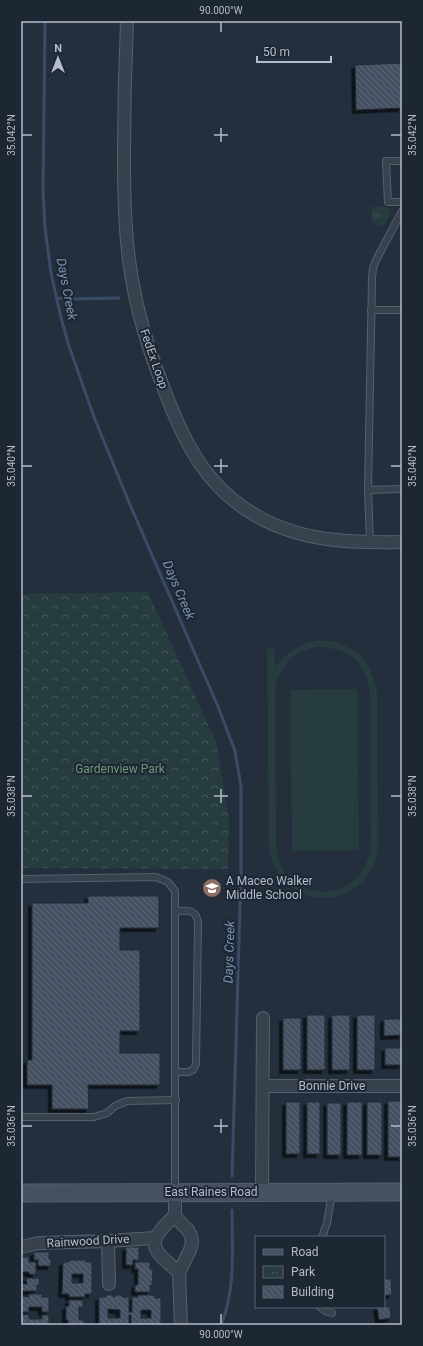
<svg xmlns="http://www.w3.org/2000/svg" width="423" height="1346" font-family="Roboto,sans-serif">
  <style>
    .grass { fill: url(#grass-tufts) }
    .park { fill: url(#park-crowns) }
    .pitch { fill: #263c3f; fill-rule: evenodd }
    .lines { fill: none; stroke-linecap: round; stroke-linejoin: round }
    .stream { stroke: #394c67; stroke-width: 3 }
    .building { fill: url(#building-back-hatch); stroke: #1f2835; fill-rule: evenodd; filter: url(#shadow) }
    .service-casing { stroke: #565f6c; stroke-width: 8 }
    .minor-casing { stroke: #565f6c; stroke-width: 14 }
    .secondary-casing { stroke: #565f6c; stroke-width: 19 }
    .service { stroke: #38414e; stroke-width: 6 }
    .minor { stroke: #38414e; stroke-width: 12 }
    .secondary { stroke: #465061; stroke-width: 17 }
    .ticks { fill: none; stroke: #b4bcc9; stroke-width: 1.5 }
    .labels { text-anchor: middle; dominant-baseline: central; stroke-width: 4; stroke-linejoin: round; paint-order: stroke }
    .street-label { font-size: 12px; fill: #b4bcc9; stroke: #1d2633 }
    .park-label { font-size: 12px; fill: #6b9a76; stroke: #1d2633 }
    .poi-label { font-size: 12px; fill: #b4bcc9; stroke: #1d2633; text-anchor: start }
    .water-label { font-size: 13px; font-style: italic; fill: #7c92b1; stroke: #1d2633 }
    .neatline { fill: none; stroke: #b4bcc9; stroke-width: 1.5 }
    .ticks-label { font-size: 10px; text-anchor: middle; fill: #b4bcc9 }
  </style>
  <defs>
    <pattern id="grass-tufts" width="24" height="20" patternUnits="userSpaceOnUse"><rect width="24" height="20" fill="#263c3f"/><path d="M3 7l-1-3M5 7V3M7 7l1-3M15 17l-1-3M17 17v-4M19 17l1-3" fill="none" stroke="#435659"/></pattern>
    <pattern id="park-crowns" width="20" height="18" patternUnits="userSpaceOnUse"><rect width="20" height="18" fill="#263c3f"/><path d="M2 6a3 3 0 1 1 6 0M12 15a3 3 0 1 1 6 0" fill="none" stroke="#435659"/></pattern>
    <pattern id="building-back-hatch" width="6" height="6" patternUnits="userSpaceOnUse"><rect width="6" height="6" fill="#455162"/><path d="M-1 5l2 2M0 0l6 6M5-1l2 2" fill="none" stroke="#5d6877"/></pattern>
    <filter id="shadow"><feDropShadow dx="-3.5" dy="3.5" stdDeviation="0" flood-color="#0009"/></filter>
  </defs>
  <rect width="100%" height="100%" fill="#242f3e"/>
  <path class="grass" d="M384,206C396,211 387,220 382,227L372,222L371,207Z"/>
  <path class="park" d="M148,592L216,742L229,820L228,869L21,868V594Z"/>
  <g class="pitch">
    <path d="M319,640C352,641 371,660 377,691L378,849C367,916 277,913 269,846L267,649L274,648L275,667C287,652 300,643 319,640ZM317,647C349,648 368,662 370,696L371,839C371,870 350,896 316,891C308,890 300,888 293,883C282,874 278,860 276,847L275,687C280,665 295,651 317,647Z"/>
    <path d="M357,689L359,850L292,851L290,690Z"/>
  </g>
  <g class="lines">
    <g class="stream">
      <path d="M45,21L43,191L45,228L51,273L61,318L69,346L94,417L128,500L219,709L235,751L238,769L241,786V873L232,1176"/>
      <path d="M57,298L69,299L119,298"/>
      <path d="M221,1325C236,1289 232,1248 232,1210"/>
    </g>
  </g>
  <g class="building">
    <path d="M402,63V108L356,110L355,65Z"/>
    <path d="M88,896H159V928H120V950H140V1031H120V1053H160V1085H88L89,1109H52V1085H27V1060H32V903H88Z"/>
    <rect x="307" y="1015" width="18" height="55"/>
    <rect x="332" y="1015" width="18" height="55"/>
    <rect x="357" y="1015" width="18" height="55"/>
    <rect x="283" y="1018" width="18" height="52"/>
    <path d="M384,1019H402V1035L384,1036Z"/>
    <rect x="385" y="1048" width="17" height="17"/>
    <rect x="388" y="1101" width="14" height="56"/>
    <rect x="286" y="1102" width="14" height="52"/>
    <rect x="307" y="1102" width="13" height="52"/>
    <rect x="347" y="1102" width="15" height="53"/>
    <rect x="367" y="1102" width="15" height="53"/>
    <rect x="327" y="1103" width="14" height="52"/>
    <path d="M126,1247H139V1260H133V1265H126Z"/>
    <path d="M34,1252H49V1259H51V1266H38V1260H34Z"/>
    <path d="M22,1257H29V1262H36V1275L29,1274V1272H22Z"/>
    <path d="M69,1260H86V1262H92V1294H85V1297H69V1294H62L63,1262H69ZM72,1274H83V1283H72Z"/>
    <path d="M135,1262H150V1269H153L152,1286L150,1285V1292H135V1285H138V1269H135Z"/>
    <path d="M26,1278H39L40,1285H37V1291H22V1284H27Z"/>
    <path d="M384,1279H391L392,1295H384Z"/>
    <path d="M29,1294H42V1297H49V1312H42V1307H29V1312H22V1296L29,1297Z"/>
    <path d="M106,1295H113V1297H115V1295H122V1297H129V1312H132V1297H138V1295H155V1298H161V1325H131V1315H129V1325H99V1297H106ZM108,1309L120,1310V1318H108ZM141,1310H151V1318H141Z"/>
    <path d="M69,1300H83V1307H79V1320H84V1325H68V1320H66V1306H69Z"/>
    <path d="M384,1301L385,1307H390L391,1318L379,1320L377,1307H384Z"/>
    <path d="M22,1314L29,1315V1319H42V1315H49V1325H22Z"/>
  </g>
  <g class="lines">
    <defs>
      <g id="service">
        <path d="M402,161H386L388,202H402"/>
        <path d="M371,310H402"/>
        <path d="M368,490L402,489"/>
        <path d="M370,543L368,490L372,278L373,268L376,260L402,211"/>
        <path d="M21,879L156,877L168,882L175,891V1191"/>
        <path d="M175,911C187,911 196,908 198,923L196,1064L193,1070L188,1072H176"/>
        <path d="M21,1117H94L107,1113L115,1106L127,1101L176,1100"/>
        <path d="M322,1237L327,1223L332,1193"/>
        <path d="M320,1307L325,1311L332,1313"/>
      </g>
      <g id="minor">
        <path d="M127,21C125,66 124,110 124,155C124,202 125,249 135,295C142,330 154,364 167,397C186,446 208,488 255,515C301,542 351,543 402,542"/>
        <path d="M263,1086H402"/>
        <path d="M175,1192V1215L178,1220L188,1230L191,1236L192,1242L190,1250L179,1273L181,1325"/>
        <path d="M262,1192L263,1018"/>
        <path d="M175,1215C164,1227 145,1240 161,1256C167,1263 173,1266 179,1273"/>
        <path d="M108,1241L109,1284"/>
        <path d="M21,1247L39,1243L108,1241L155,1238"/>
      </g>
      <path id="secondary" d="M21,1193L402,1192"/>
    </defs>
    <use href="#service" class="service-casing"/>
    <use href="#minor" class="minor-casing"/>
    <use href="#secondary" class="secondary-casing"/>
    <use href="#service" class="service"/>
    <use href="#minor" class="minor"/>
    <use href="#secondary" class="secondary"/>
  </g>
  <path class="ticks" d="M221,22V32M221,128V142M22,135H32M214,135H228M391,135H401M221,459V473M22,466H32M214,466H228M391,466H401M221,789V803M22,796H32M214,796H228M391,796H401M221,1119V1133M22,1126H32M214,1126H228M391,1126H401M221,1314V1324"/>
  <defs>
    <symbol id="school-disc" viewBox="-11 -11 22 22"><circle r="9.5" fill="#8d6e63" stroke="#1d2633"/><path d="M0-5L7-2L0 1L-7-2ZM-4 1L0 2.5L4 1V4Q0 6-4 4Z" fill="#fff"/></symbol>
  </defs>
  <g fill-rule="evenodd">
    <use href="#school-disc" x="201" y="877" width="22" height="22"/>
  </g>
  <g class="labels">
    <g class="street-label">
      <text transform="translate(154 359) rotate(71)">FedEx Loop</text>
      <text x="332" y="1086">Bonnie Drive</text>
      <text x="211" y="1192">East Raines Road</text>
      <text transform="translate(88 1241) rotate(-3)">Rainwood Drive</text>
    </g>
    <g class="park-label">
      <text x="120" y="769">Gardenview Park</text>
    </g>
    <g class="poi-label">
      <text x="226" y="881">A Maceo Walker<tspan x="226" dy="14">Middle School</tspan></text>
    </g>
    <g class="water-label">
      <text transform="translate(67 289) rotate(79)">Days Creek</text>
      <text transform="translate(179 590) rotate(67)">Days Creek</text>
      <text transform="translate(229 952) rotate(-88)">Days Creek</text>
    </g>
  </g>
  <rect width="423" height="1346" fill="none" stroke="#1d2633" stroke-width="44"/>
  <rect x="255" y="1236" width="130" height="72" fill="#1d2633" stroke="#59626f"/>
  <rect x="263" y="1249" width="20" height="6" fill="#465061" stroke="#59626f"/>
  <text x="291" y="1256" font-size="12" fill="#b4bcc9">Road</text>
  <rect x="263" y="1266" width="20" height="12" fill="url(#park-crowns)" stroke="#59626f"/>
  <text x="291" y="1276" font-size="12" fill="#b4bcc9">Park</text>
  <rect x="263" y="1286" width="20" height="12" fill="url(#building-back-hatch)" stroke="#59626f"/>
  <text x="291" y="1296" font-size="12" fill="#b4bcc9">Building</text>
  <g transform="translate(58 58)" stroke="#1d2633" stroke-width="3" paint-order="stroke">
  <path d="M0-3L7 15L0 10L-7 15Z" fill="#b4bcc9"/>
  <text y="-6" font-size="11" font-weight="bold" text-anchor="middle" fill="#b4bcc9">N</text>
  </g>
  <path d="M257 56v6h74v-6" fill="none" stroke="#b4bcc9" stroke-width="2"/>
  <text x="263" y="56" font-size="12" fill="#b4bcc9" stroke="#1d2633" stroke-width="3" paint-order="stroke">50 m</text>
  <rect x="22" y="22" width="379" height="1302" class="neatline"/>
  <g class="ticks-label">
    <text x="221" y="14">90.000°W</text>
    <text transform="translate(11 135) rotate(-90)" y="4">35.042°N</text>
    <text transform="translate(412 135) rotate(-90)" y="4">35.042°N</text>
    <text transform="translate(11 466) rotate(-90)" y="4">35.040°N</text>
    <text transform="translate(412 466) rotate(-90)" y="4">35.040°N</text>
    <text transform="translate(11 796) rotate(-90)" y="4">35.038°N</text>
    <text transform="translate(412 796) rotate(-90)" y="4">35.038°N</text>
    <text transform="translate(11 1126) rotate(-90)" y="4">35.036°N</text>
    <text transform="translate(412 1126) rotate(-90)" y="4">35.036°N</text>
    <text x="221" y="1338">90.000°W</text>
  </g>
</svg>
